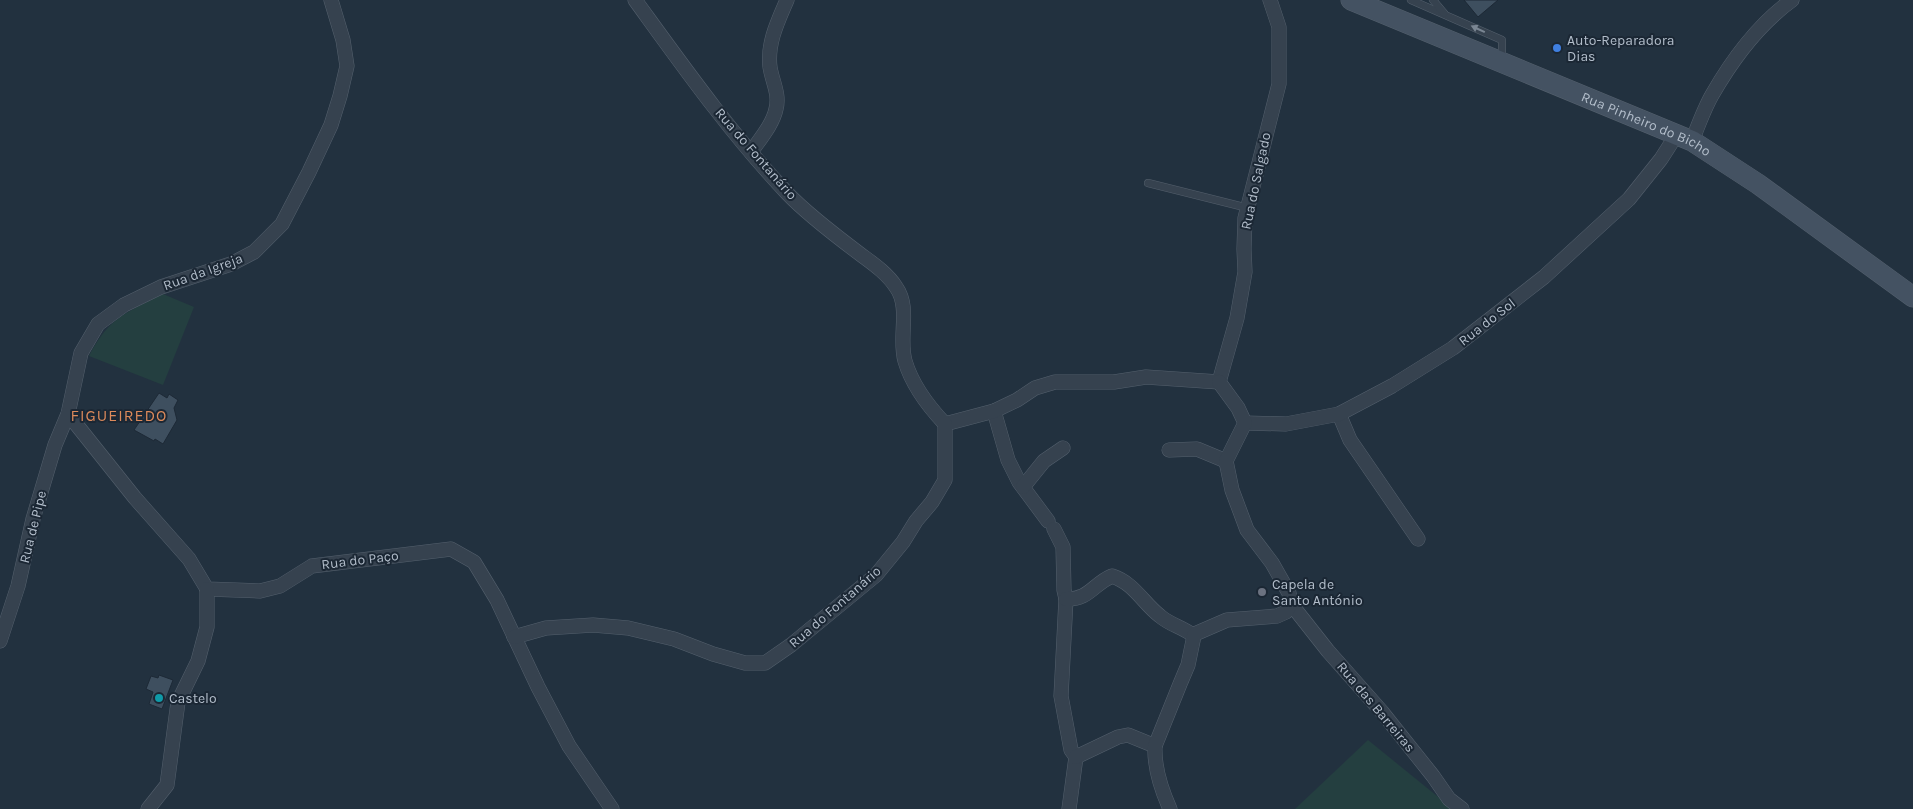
<svg xmlns="http://www.w3.org/2000/svg" width="1913" height="809" font-family="Karla,sans-serif">
  <style>
    .green { fill: #243f40 }
    .building { fill: #3e4f5f; stroke: #1d2936 }
    .lines { fill: none; stroke-linecap: round; stroke-linejoin: round }
    .lane-casing { stroke: #54606d; stroke-width: 8 }
    .street-casing { stroke: #54606d; stroke-width: 15 }
    .secondary-casing { stroke: #54606d; stroke-width: 21 }
    .lane { stroke: #36424f; stroke-width: 7 }
    .street { stroke: #36424f; stroke-width: 14 }
    .secondary { stroke: #445262; stroke-width: 20 }
    .oneway { fill: #7a8693 }
    .shop-dot { fill: #3f7fe0; stroke: #1b2734; stroke-width: 2 }
    .worship-dot { fill: #6b7280; stroke: #1b2734; stroke-width: 2 }
    .culture-dot { fill: #0f9aa8; stroke: #1b2734; stroke-width: 2 }
    .labels { text-anchor: middle; dominant-baseline: central; stroke-width: 4; stroke-linejoin: round; paint-order: stroke }
    .poi-label { font-size: 14px; fill: #b2bdca; stroke: #1b2734; text-anchor: start }
    .street-label { font-size: 14px; fill: #b2bdca; stroke: #1b2734 }
    .quarter-label { font-size: 16px; letter-spacing: 1px; fill: #dc8a5b; stroke: #1b2734 }
  </style>
  <rect width="100%" height="100%" fill="#22313f"/>
  <g class="green">
    <path d="M163,294L194,307L163,385L89,356C109,317 126,313 163,294Z"/>
    <path d="M1368,740L1453,809H1295Z"/>
  </g>
  <g class="building">
    <path d="M1464,0H1498L1478,17Z"/>
    <path d="M159,393L167,398L169,394L178,400L174,408L177,420L163,444L155,439L154,441L134,430Z"/>
    <path d="M159,675L173,680L162,709L149,704L153,692L146,689L151,676L158,678Z"/>
  </g>
  <g class="lines">
    <defs>
      <g id="lane">
        <path d="M1411,0L1502,40V59"/>
        <path d="M1433,0L1444,13"/>
        <path d="M1148,183L1248,208"/>
      </g>
      <g id="street">
        <path d="M1692,141C1698,126 1704,109 1712,95C1732,60 1759,24 1792,0"/>
        <path d="M751,152C760,139 773,124 776,109C780,94 772,81 770,67C767,43 778,21 787,0"/>
        <path d="M1219,382L1237,318L1245,272L1244,249L1245,218L1279,84V27L1270,0"/>
        <path d="M994,411L1008,460L1019,482L1048,521"/>
        <path d="M68,414L135,498L189,559L207,589L260,591L280,586L312,566L451,549L474,562L497,600L538,687L569,746L612,809"/>
        <path d="M1339,414L1350,440L1418,539"/>
        <path d="M1245,423L1286,424L1339,414L1392,386L1453,348L1544,277L1629,199L1661,159L1677,134"/>
        <path d="M945,424L994,411L1017,400L1035,388L1055,382H1114L1146,377L1219,382"/>
        <path d="M1169,450L1197,449L1226,461"/>
        <path d="M1023,487L1044,461L1063,448"/>
        <path d="M1054,529L1063,547L1064,590L1066,599L1061,696L1071,750L1076,757L1069,809"/>
        <path d="M1066,599C1089,600 1093,584 1112,576C1134,583 1143,603 1160,616C1170,625 1183,627 1194,636"/>
        <path d="M1291,604L1328,651L1382,712L1433,776L1449,799L1462,809"/>
        <path d="M514,637L546,628L593,625L628,628L674,639L713,654L745,663H765L791,645L876,575L903,542L916,521L932,502L945,480V424C928,406 912,385 905,361C898,337 911,308 896,287C887,273 872,263 860,254C836,236 807,214 787,193C731,134 683,66 635,0"/>
        <path d="M0,641L18,586L33,519L55,445L68,414L81,353L98,324L124,305L161,287L231,264L254,252L282,224L309,172L331,125L340,96L347,66L343,40L331,0"/>
        <path d="M1076,757L1118,737L1128,735L1155,746"/>
        <path d="M148,809L167,785L178,702L198,661L207,627V589"/>
        <path d="M1170,809C1161,789 1154,768 1155,746L1180,684L1188,665L1194,636L1197,633L1227,620L1277,616L1286,612L1291,604L1289,593L1272,563L1247,530L1232,490L1226,461L1245,423L1238,408L1219,382"/>
      </g>
      <g id="secondary">
        <path id="s1" d="M1351,0L1692,141L1758,184L1913,297"/>
      </g>
    </defs>
    <use href="#lane" class="lane-casing"/>
    <use href="#street" class="street-casing"/>
    <use href="#secondary" class="secondary-casing"/>
    <use href="#lane" class="lane"/>
    <use href="#street" class="street"/>
    <use href="#secondary" class="secondary"/>
  </g>
  <defs><path id="oneway-solid" d="M-6-.8H1V-3.2L6.5 0L1 3.2V.8H-6Z" transform="scale(1.25)"/></defs>
  <use class="oneway" href="#oneway-solid" transform="translate(1478 29) rotate(-155)"/>
  <circle class="shop-dot" cx="1557" cy="48" r="5"/>
  <circle class="worship-dot" cx="1262" cy="592" r="5"/>
  <circle class="culture-dot" cx="159" cy="698" r="5"/>
  <g class="labels">
    <g class="poi-label">
      <text x="1567" y="40">Auto-Reparadora<tspan x="1567" dy="16">Dias</tspan></text>
      <text x="1272" y="584">Capela de<tspan x="1272" dy="16">Santo António</tspan></text>
      <text x="169" y="698">Castelo</text>
    </g>
    <g class="street-label">
      <text stroke="none"><textPath href="#s1" startOffset="320">Rua Pinheiro do Bicho</textPath></text>
      <text transform="translate(756 154) rotate(49)">Rua do Fontanário</text>
      <text transform="translate(1256 181) rotate(-78)">Rua do Salgado</text>
      <text transform="translate(203 272) rotate(-20)">Rua da Igreja</text>
      <text transform="translate(1487 322) rotate(-38)">Rua do Sol</text>
      <text transform="translate(33 527) rotate(-76)">Rua de Pipe</text>
      <text transform="translate(360 560) rotate(-7)">Rua do Paço</text>
      <text transform="translate(835 607) rotate(-41)">Rua do Fontanário</text>
      <text transform="translate(1376 707) rotate(50)">Rua das Barreiras</text>
    </g>
    <g class="quarter-label">
      <text x="119" y="415">FIGUEIREDO</text>
    </g>
  </g>
</svg>
